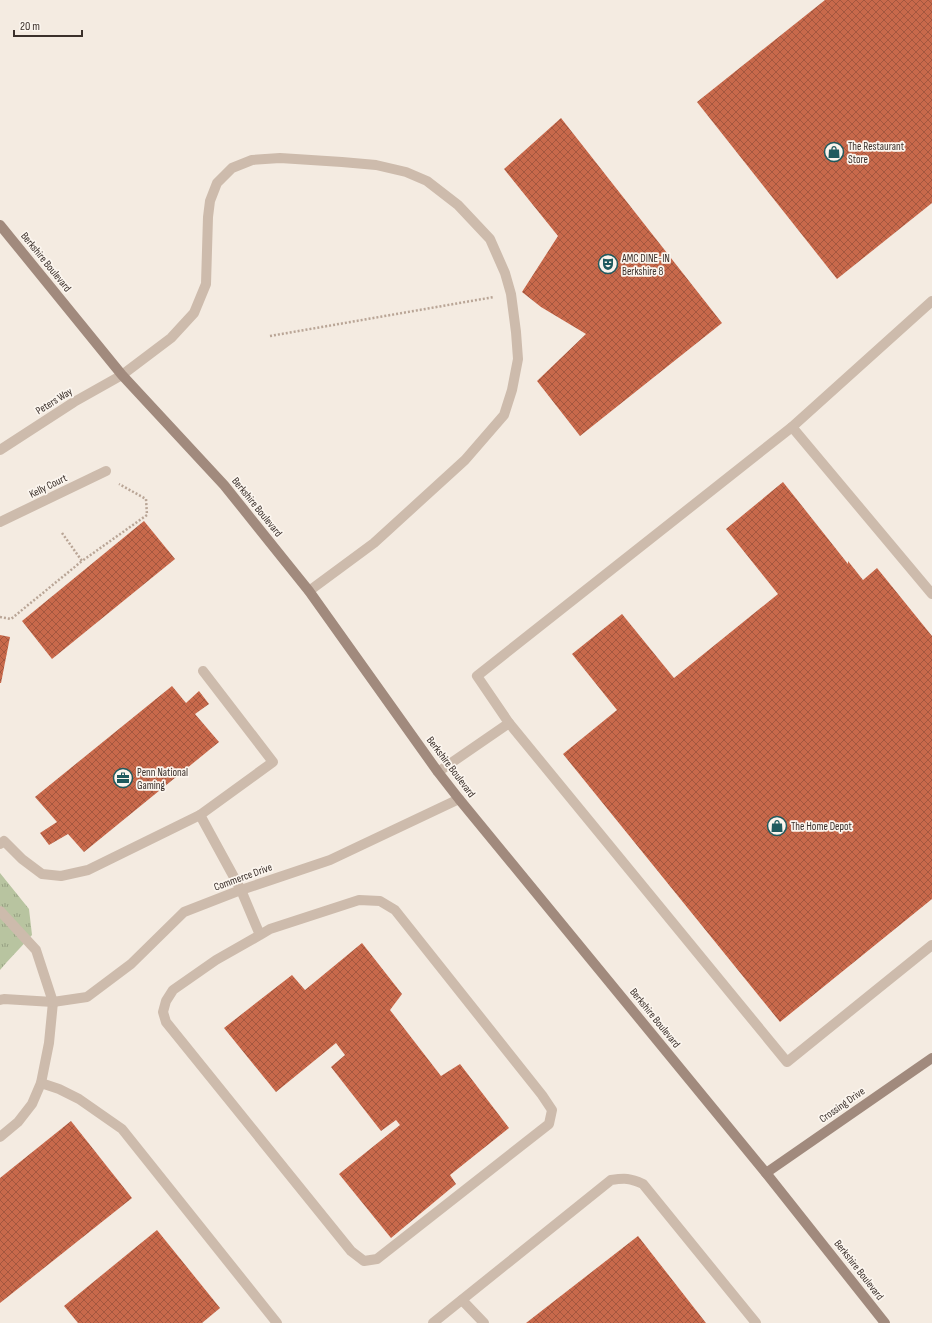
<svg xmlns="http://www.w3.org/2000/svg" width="932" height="1323" font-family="'Sofia Sans Condensed',sans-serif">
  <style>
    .grass { fill: url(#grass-tufts) }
    .building { fill: url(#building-cross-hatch) }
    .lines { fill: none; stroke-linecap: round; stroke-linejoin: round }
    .path { stroke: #b9a596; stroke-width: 2.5; stroke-dasharray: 2 2; stroke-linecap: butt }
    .lane { stroke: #cdbbac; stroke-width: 10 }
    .street { stroke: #cdbbac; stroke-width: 10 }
    .secondary { stroke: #a18a7d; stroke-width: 10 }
    .labels { text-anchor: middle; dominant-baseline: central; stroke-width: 3.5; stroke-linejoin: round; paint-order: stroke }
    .poi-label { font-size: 11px; fill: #3b302b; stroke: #fbf5ee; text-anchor: start }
    .street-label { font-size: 11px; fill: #3b302b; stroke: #fbf5ee }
  </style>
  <defs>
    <pattern id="grass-tufts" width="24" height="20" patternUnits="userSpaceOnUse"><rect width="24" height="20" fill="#b8c4a0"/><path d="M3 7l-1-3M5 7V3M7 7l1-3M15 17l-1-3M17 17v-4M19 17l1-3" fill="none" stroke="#97a083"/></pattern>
    <pattern id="building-cross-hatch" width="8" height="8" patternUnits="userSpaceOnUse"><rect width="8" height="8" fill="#c8694b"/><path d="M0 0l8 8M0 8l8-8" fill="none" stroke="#a4573f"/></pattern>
  </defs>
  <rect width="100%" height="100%" fill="#f4ebe1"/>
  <path class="grass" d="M0,873L29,909L32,935L6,963L0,970Z"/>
  <g class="building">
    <path d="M825,0H932V203L837,279L697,102Z"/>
    <path d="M561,118L722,323L580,436L537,381L586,334L541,307L522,292L558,236L504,169Z"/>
    <path d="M783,482L848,564V561L863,580L877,568L932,636V899L780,1022L563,754L617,710L572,654L622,614L674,678L778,594L726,529Z"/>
    <path d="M144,521L175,559L52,659L22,621Z"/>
    <path d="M0,635L10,637L1,683H0Z"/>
    <path d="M172,686L186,703L199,691L209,704L195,714L219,742L84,852L68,834L49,845L40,833L57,822L35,797Z"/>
    <path d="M362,943L402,994L390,1010L441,1076L460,1064L509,1128L450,1175L456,1184L391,1238L339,1174L400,1125L396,1120L381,1131L331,1067L345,1055L336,1043L276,1092L224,1028L292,975L305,990Z"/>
    <path d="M71,1121L132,1198L0,1303V1178Z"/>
    <path d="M157,1230L220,1308L202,1323H78L64,1306Z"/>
    <path d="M638,1236L706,1323H526Z"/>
  </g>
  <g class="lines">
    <g class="path">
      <path d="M270,336L494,297"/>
      <path d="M62,533L82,561L147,515L146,499L119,484"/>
      <path d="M0,617L11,619L82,561"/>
    </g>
    <g class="lane">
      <path d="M122,375L171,338L194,313L206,284L208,217L210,201L217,183L232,168L252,160L280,158L342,162L376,165L406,172L427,181L458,205L490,239L505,273L511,294L516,332L518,359L512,390L504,415L465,460L374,543L309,591"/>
      <path d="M792,427L932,594"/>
      <path d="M509,723L787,1062L932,945"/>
      <path d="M438,772L509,723L477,676L792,427L932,301"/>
      <path d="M200,815L273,762L203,671"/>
      <path d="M0,844L4,841L22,859L42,874L61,876L88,870L200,815L241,890L260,935L270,929L359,900L380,901L395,910L542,1095L552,1110L549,1124L377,1259L364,1261L351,1251L166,1022L163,1012L166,1001L173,990L216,960L260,935"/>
      <path d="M0,911L36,950L53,1002L49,1043L41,1083L32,1104L18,1122L0,1137"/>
      <path d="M0,1000L4,999L53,1002"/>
      <path d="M41,1083L59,1089L79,1099L122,1129L277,1323"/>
      <path d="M462,1300L484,1323"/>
      <path d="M433,1323L611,1180C625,1178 630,1178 643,1184L756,1323"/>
    </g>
    <g class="street">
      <path d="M0,450L74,402L122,375"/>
      <path d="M0,522L106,471"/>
      <path d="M53,1002L87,997L131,964L184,912L238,891L330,860L459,799"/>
    </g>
    <g class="secondary">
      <path d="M0,225L122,375L224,485L309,591L438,772L459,799L766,1173L885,1323"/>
      <path d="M766,1173L932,1058"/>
    </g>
  </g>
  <defs>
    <symbol id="shop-ring" viewBox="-11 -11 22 22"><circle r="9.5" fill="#fbf5ee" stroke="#1f5a5e" stroke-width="1.5"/><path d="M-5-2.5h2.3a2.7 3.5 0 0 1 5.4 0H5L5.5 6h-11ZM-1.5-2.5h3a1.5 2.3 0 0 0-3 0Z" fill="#1f5a5e"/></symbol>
    <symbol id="theatre-ring" viewBox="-11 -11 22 22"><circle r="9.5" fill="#fbf5ee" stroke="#1f5a5e" stroke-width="1.5"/><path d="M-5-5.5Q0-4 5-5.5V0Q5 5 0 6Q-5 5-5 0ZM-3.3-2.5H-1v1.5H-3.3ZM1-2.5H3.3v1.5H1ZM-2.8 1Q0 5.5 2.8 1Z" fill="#1f5a5e"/></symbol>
    <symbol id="office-ring" viewBox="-11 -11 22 22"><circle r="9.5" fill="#fbf5ee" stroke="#1f5a5e" stroke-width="1.5"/><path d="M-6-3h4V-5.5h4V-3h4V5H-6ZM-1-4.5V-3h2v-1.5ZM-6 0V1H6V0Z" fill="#1f5a5e"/></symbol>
  </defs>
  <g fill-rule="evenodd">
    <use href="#shop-ring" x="823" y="141" width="22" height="22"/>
    <use href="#theatre-ring" x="597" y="253" width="22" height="22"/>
    <use href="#office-ring" x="112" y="767" width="22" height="22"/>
    <use href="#shop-ring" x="766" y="815" width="22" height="22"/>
  </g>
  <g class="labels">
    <g class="poi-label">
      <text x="848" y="146">The Restaurant<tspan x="848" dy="13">Store</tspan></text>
      <text x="622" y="258">AMC DINE-IN<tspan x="622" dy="13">Berkshire 8</tspan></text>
      <text x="137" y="772">Penn National<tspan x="137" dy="13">Gaming</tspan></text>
      <text x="791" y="826">The Home Depot</text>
    </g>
    <g class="street-label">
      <text transform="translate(46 262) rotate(51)">Berkshire Boulevard</text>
      <text transform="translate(54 401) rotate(-32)">Peters Way</text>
      <text transform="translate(48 486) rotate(-26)">Kelly Court</text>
      <text transform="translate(257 507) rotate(51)">Berkshire Boulevard</text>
      <text transform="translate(451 767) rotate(53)">Berkshire Boulevard</text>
      <text transform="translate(243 877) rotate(-20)">Commerce Drive</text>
      <text transform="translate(655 1018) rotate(51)">Berkshire Boulevard</text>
      <text transform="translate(842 1105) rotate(-35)">Crossing Drive</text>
      <text transform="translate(859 1270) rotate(52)">Berkshire Boulevard</text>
    </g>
  </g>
  <path d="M14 30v6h68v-6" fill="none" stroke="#3b302b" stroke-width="2"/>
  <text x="20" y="30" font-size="12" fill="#3b302b" stroke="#fbf5ee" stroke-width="3" paint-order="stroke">20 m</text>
</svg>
